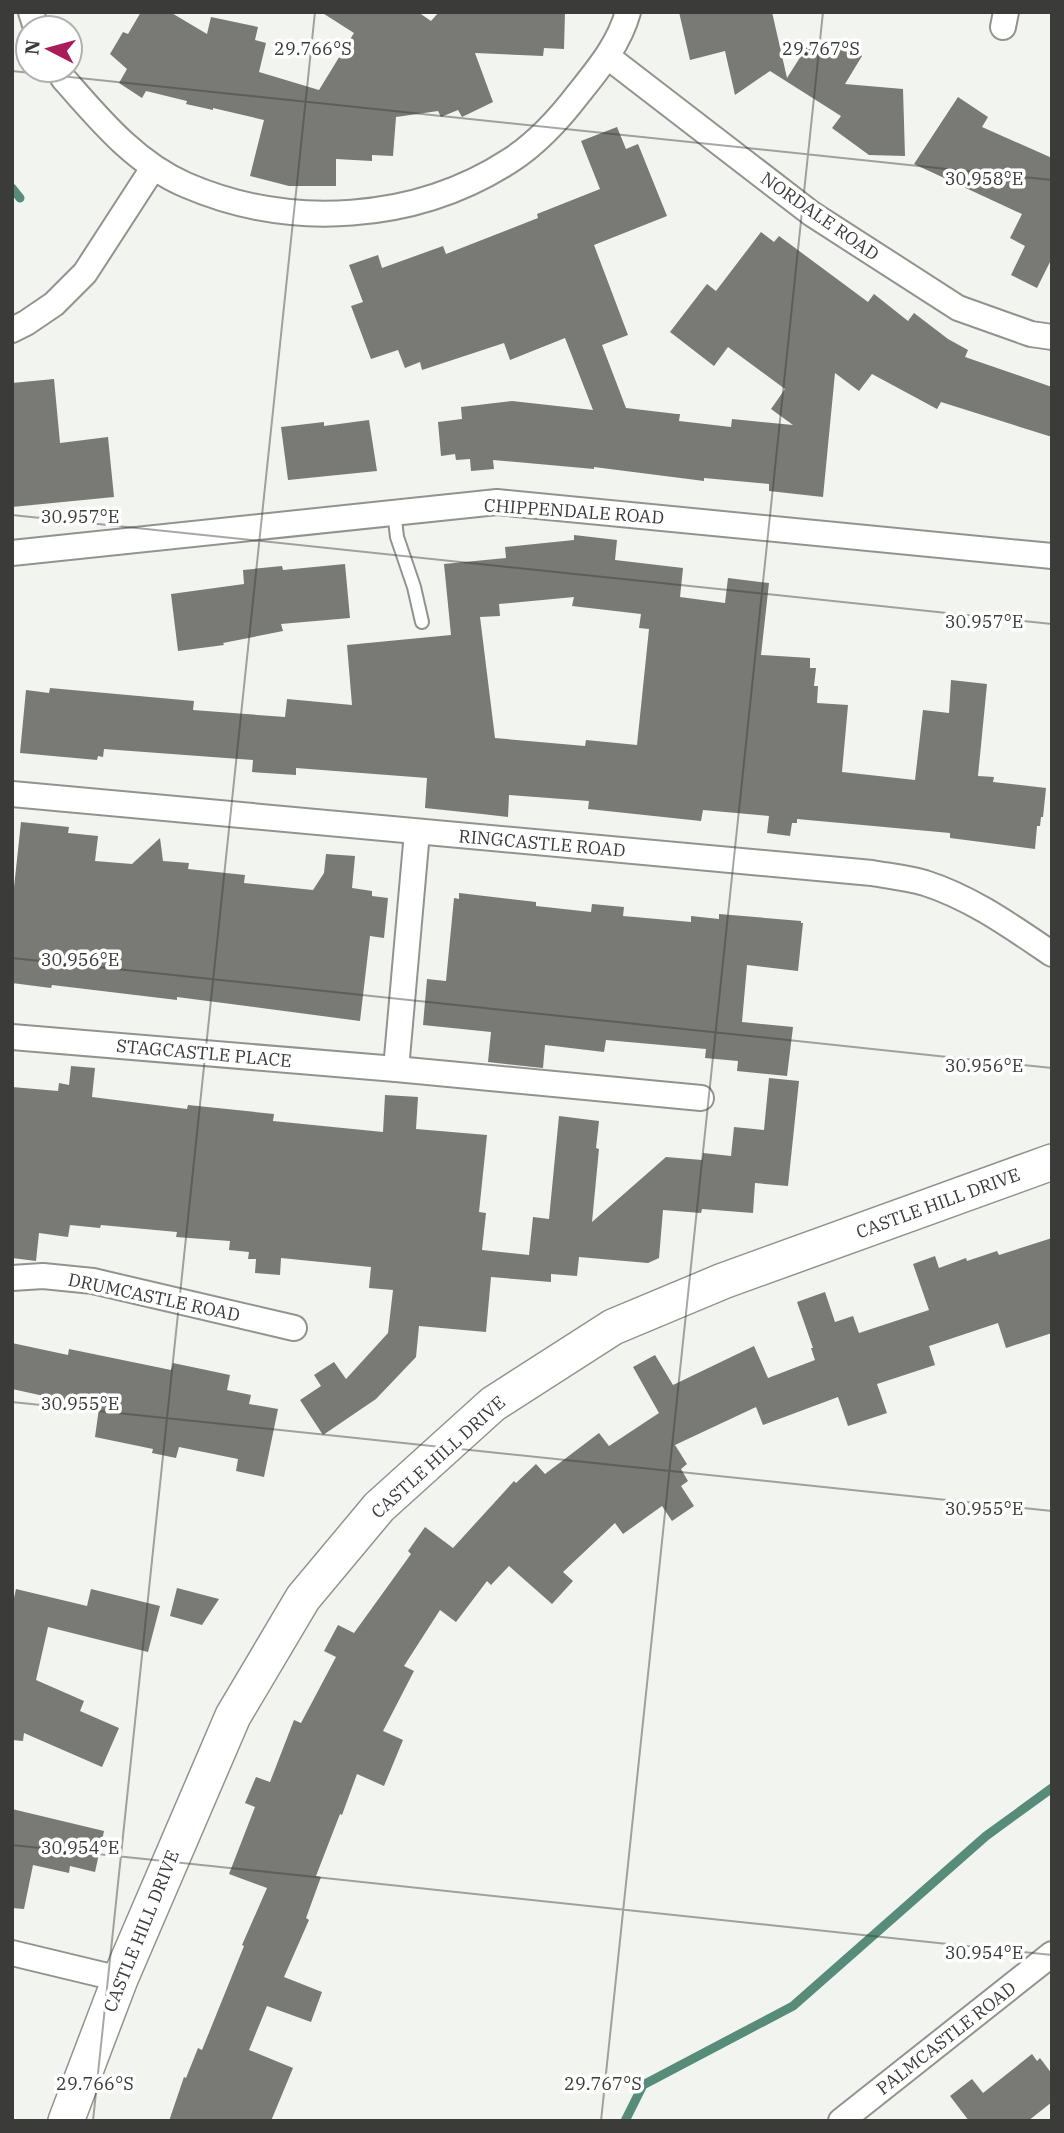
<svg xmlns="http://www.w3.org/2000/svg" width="1064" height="2133" font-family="'IBM Plex Serif',serif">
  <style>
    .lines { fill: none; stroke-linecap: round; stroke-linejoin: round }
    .stream { stroke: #568c79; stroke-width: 9 }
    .building { fill: #797975; fill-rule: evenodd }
    .lane-casing { stroke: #92938f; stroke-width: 16 }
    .street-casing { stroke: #92938f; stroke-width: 28 }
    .secondary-casing { stroke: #92938f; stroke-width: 38 }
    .lane { stroke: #fff; stroke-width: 12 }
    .street { stroke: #fff; stroke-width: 24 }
    .secondary { stroke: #fff; stroke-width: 35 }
    .ticks { fill: none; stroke: #3b3b3a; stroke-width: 2; stroke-opacity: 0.45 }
    .labels { text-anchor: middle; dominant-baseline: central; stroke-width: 7; stroke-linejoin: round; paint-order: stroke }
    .street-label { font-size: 18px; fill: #3b3b3a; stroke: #fff }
    .ticks-label { font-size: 18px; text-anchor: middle; fill: #3b3b3a; stroke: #fff; stroke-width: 7; stroke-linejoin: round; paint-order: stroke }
  </style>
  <rect width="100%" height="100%" fill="#f2f4f0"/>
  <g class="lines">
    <g class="stream">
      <path d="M12,188L20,198"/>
      <path d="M625,2121L643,2085L793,2006L986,1836L1052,1788"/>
    </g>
  </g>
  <g class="building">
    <path d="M141,12H170L207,34L211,17L258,27L255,40L266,43L259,72L319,90L354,33L321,12H418L431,21L439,12H565L564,49L544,48L543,56L475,53L493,102L462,117L458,110L441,117L438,111L396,117L393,156L372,155V161L336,159V186H289L250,176L264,120L213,108V110L186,104L187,101L146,91L142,98L119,83L127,69L110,54L123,32L128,34Z"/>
    <path d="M679,12H772L787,78L811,40L836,55L843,44L862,56L845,84L903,89L905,156L869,155L832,128L841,116L770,71L735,95L725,51L690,60Z"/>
    <path d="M958,97L988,117L982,127L1052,158V258L1037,288L1011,275L1025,246L1010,238L1022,214L914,164Z"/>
    <path d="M617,127L626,149L638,144L667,216L594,245L628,335L602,345L626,408L677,414H680L679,421L731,427L732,419L793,425L771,409L785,389L728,347L714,366L670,332L707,284L716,291L761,232L774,242L779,236L868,302L874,294L908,321L914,313L948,339L968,350L965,357L1052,387V437L941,402L937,409L872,374L859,391L835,373L823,497L769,491V484L704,478V481L594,467V469L493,460L494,469L471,471L470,459L456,460L455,454L441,456L438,422L462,419L461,407L512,401L593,410L565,338L510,360L504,343L422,370L420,362L405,368L398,350L371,359L351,306L363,302L349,265L378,255L382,268L443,246L446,254L538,218L537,214L600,189L581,141Z"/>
    <path d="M54,379L60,443L108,437L114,497L12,507V383Z"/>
    <path d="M369,420L377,471L288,480L281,427L324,422V426Z"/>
    <path d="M574,535L617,540L615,560L683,568L680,597L725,603L728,578L769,583L761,655L810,658V668H816L814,686H818L817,703L848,705L842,772L915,780L923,710L949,713L951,680L987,684L978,776L994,777L993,782L1046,788L1043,817H1041L1040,826H1037L1035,849L950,838V833L797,819V823H792L790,836L767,833L769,816L703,810L701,821L588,809L589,801L509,795L508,817L482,814L425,808L427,778L296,768V775L252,772L253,760L104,749L103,757L98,756L97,760L20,753L26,690L49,693L50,688L194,701L193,710L285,717L287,699L352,705L347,645L451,635L444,564L506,558L505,547L574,540ZM574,597L572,606L641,614L639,628L649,629L637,745L586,740L585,746L495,738L480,617L500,616L499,604Z"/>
    <path d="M345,564L350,618L281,624L283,631L223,643L224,645L178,651L171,594L244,584L243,570L282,566L283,570Z"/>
    <path d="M21,822L69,827L68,833L98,836L95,861L132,864L160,838L163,861L189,863L188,869L245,875L244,883L313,890L324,873L326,854L355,856L352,888L372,891V896L388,898L384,938L370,936L360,1021L177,997V1000L52,985L51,988L12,983V906Z"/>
    <path d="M459,893L536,902V906L591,912L592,904L624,907L623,916L691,922V916L719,919V914L801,921V923H803L798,971L747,965L742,1022L793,1027L787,1076L737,1071L738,1061L705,1058L706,1049L606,1040L604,1052L545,1045L543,1068L488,1062L491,1032L423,1025L427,979L446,981L454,898L459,899Z"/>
    <path d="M71,1066L95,1068L92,1097L187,1109L188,1105L274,1114L273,1121L383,1132L385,1095L418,1097L416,1129L487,1135L479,1212L486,1213L482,1250L529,1255L533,1217L549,1219L559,1116L599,1121L596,1148L599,1149L592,1222L666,1157L702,1160L703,1153L731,1156L734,1127L764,1130L769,1078L799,1081L788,1186L755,1183L753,1213L702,1209L701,1213L663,1210L659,1258L648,1263L579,1257L577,1276L551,1274V1282L491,1277L486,1332L419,1326L416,1357L376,1399L323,1435L300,1400L321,1386L314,1375L334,1362L346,1379L388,1333L393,1290L369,1288L371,1267L281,1258L280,1275L255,1273L256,1259H248L249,1252L229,1250L230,1241L176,1237L177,1232L101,1225L100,1228L70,1225L68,1237L39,1233L36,1261L12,1258V1087L58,1091L59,1083L69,1085Z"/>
    <path d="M1052,1238V1333L1006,1348L998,1323L929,1346L935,1365L877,1384L887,1413L848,1426L838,1397L763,1425L756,1407L675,1445L687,1464L681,1469L688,1481L681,1486L694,1506L672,1521L662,1506L623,1534L615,1523L563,1572L573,1581L552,1604L509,1566L491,1585L487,1581L456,1622L440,1610L404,1666L414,1671L383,1731L403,1740L384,1786L357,1774L342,1815L340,1814L316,1876L321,1877L306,1918L309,1920L284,1977L322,1992L311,2022L267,2006L249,2050L293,2068L271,2121H169L184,2077L186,2078L198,2048L202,2050L244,1946L242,1945L267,1888L229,1874L255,1807L245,1803L256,1777L270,1782L294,1720L301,1723L336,1657L324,1651L338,1625L354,1633L411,1554L408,1551L425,1527L453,1548L514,1481L516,1483L536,1464L545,1474L599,1433L609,1446L659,1413L633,1367L655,1355L673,1385L754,1346L768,1378L815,1360L811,1348H813L797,1302L825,1292L835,1322L853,1316L859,1333L929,1310L913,1264L935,1256L939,1268L966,1258L967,1261L997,1251L999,1255Z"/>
    <path d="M12,1343L68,1355L69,1349L171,1370L173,1363L230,1375L227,1390L251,1395L249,1404L278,1409L264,1477L236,1471L238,1459L179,1447L176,1458L152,1453L153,1449L95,1437L99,1408L12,1389Z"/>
    <path d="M177,1588L219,1599L202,1625L170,1616Z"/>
    <path d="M16,1589L87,1606L91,1589L160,1606L148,1652L48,1627L36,1680L84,1701L80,1711L119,1728L102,1767L24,1733L23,1741L12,1740V1607Z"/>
    <path d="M12,1809L104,1831L95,1872L70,1866L69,1873L33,1865L24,1909L12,1908Z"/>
    <path d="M1032,2054L1037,2061L1040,2058L1052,2074V2102L1028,2121H969L950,2096L972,2079L983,2093Z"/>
  </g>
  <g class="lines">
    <defs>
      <path id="lane" d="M394,511L397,537L414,587L422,622"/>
      <g id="street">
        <path d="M31,12L36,28"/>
        <path d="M1003,27L1006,12"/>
        <path d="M608,57L812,214L958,308L1031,334L1052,337"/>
        <path d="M59,70L63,78C99,119 135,163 186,185C290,230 416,222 511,160C537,143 560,118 579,93C599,68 619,44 628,12"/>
        <path d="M12,330L26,323L54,304L85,273L153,168"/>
        <path d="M12,553L497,502L1052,556"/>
        <path d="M12,794L872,873C889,876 908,878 925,883C972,898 1012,927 1052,954"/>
        <path d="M12,1037L396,1069L701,1098"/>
        <path d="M396,1069L417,832"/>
        <path d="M12,1278L43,1276L93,1281L294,1328"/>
        <path d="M12,1953L120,1979"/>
        <path d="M841,2121L1052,1954"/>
      </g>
      <path id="secondary" d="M66,2121L120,1979L233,1716L303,1598L379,1507L493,1404L613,1327L723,1281L1052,1162"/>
    </defs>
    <use href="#lane" class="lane-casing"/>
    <use href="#street" class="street-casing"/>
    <use href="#secondary" class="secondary-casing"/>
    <use href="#lane" class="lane"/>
    <use href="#street" class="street"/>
    <use href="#secondary" class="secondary"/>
  </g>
  <path class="ticks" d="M12,71L1052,180M12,515L1052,624M12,958L1052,1068M12,1402L1052,1511M12,1845L1052,1955M93,2121L315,12M601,2121L823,12"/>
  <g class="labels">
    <g class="street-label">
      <text transform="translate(820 216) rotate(35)">NORDALE ROAD</text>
      <text transform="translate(574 511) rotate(4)">CHIPPENDALE ROAD</text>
      <text transform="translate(542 843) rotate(5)">RINGCASTLE ROAD</text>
      <text transform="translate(204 1053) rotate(5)">STAGCASTLE PLACE</text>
      <text transform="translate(938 1203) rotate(-20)">CASTLE HILL DRIVE</text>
      <text transform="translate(154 1297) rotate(12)">DRUMCASTLE ROAD</text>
      <text transform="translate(438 1457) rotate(-42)">CASTLE HILL DRIVE</text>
      <text transform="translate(141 1931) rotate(-68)">CASTLE HILL DRIVE</text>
      <text transform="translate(946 2038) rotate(-38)">PALMCASTLE ROAD</text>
    </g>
  </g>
  <g class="ticks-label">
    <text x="313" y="55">29.766°S</text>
    <text x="821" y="55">29.767°S</text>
    <text x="984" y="185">30.958°E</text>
    <text x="80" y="523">30.957°E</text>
    <text x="984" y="628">30.957°E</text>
    <text x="80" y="966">30.956°E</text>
    <text x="984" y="1072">30.956°E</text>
    <text x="80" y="1410">30.955°E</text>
    <text x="984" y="1515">30.955°E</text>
    <text x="80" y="1854">30.954°E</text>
    <text x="984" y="1959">30.954°E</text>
    <text x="95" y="2090">29.766°S</text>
    <text x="603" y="2090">29.767°S</text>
  </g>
  <rect width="1064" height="2133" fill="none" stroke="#3b3b3a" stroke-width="28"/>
  <g transform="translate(49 49) rotate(276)"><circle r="33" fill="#ffffff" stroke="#b1b1b0" stroke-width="2"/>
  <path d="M0-5L12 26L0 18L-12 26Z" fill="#aa1c5a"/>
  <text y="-10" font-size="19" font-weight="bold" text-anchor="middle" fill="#3b3b3a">N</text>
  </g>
</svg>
